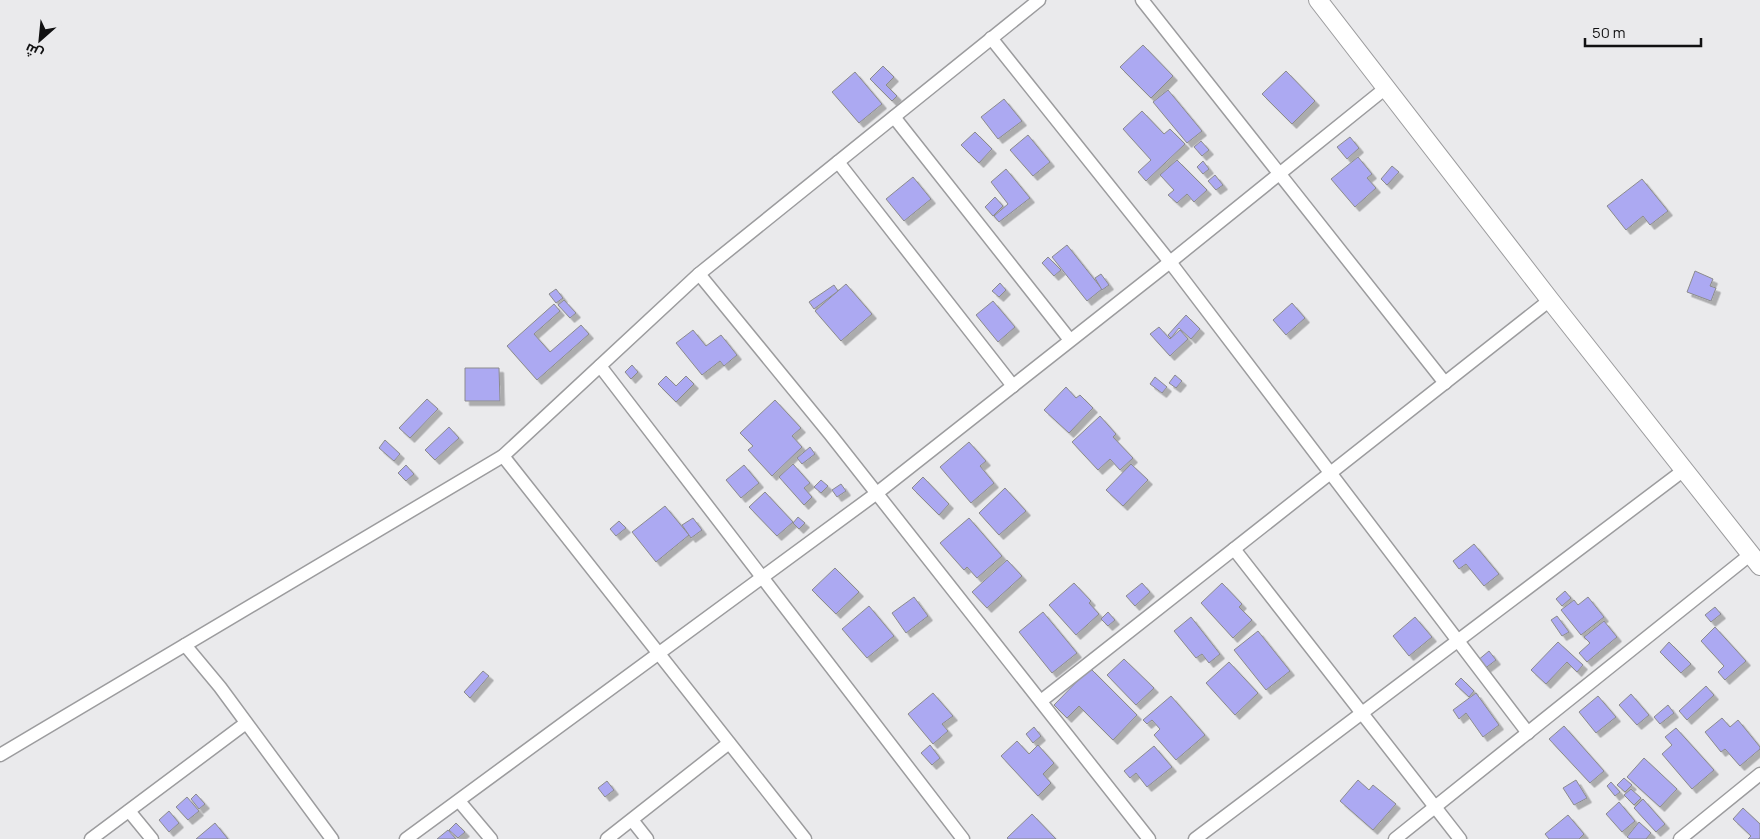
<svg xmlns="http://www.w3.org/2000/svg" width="1760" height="839" font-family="Manrope,Cairo,sans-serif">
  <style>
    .building { fill: #aca9f2; stroke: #8b8b8d; filter: url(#shadow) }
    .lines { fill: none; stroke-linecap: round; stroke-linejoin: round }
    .minor-casing { stroke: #9c9c9e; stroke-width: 15 }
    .secondary-casing { stroke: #9c9c9e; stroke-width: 20 }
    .minor { stroke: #fff; stroke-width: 12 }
    .secondary { stroke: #fff; stroke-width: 18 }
  </style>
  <defs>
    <filter id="shadow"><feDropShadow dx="4.5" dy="4.5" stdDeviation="0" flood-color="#0004"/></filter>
  </defs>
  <rect width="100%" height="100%" fill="#eaeaec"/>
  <g class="building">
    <path d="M1143,45L1173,76L1151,98L1120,67Z"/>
    <path d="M883,66L894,77L886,85L897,96L892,101L870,79Z"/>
    <path d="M1286,71L1315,101L1292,124L1262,94Z"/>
    <path d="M855,72L882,104L859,123L832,92Z"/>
    <path d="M1168,90L1202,131L1187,143L1153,102Z"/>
    <path d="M1004,99L1022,121L998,139L981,117Z"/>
    <path d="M1142,111L1164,134L1170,129L1185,144L1146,181L1138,172L1151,160L1123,129Z"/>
    <path d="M975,132L992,149L979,163L961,145Z"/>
    <path d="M1028,135L1050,162L1033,176L1010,150Z"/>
    <path d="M1350,137L1359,148L1347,159L1337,147Z"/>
    <path d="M1201,141L1209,150L1202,156L1194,147Z"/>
    <path d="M1358,157L1372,174L1367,178L1376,188L1355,207L1331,179Z"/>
    <path d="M1177,160L1207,190L1194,202L1187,194L1177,203L1168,195L1174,190L1160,175Z"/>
    <path d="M1203,161L1209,169L1203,174L1197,167Z"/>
    <path d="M1392,166L1399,172L1387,185L1381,179Z"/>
    <path d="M1006,169L1030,198L999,222L994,216L1008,204L991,182Z"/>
    <path d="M1215,175L1223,185L1216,190L1208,181Z"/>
    <path d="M913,177L931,199L904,221L886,199Z"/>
    <path d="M1642,179L1668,211L1650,225L1643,216L1626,230L1607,206Z"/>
    <path d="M995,197L1003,206L993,216L985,207Z"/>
    <path d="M1067,245L1102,289L1087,301L1052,257Z"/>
    <path d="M1048,257L1061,270L1054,276L1042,263Z"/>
    <path d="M1695,271L1713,279L1710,286L1716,288L1711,301L1687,292Z"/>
    <path d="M1101,274L1109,285L1102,290L1095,278Z"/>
    <path d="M1000,283L1006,290L999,297L992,291Z"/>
    <path d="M846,284L872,314L841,341L815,311Z"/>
    <path d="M834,285L838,291L814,309L809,302Z"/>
    <path d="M556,289L563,298L556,303L549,294Z"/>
    <path d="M564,300L576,313L570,318L558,305Z"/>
    <path d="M993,301L1015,327L998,342L976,315Z"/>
    <path d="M1292,303L1305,318L1286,335L1273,320Z"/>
    <path d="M554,304L560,311L534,334L550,352L581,325L589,334L537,380L507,346Z"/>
    <path d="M1186,315L1200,329L1191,339L1179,328L1171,338L1168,335Z"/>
    <path d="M1159,327L1170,339L1180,330L1188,339L1170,356L1150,334Z"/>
    <path d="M693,330L706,346L721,335L737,355L724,366L720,361L702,375L676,343Z"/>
    <path d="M632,365L638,372L631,379L625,372Z"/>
    <path d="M465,368H499L500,401H465Z"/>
    <path d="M1175,375L1182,381L1176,388L1169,383Z"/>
    <path d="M666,376L676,386L686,376L694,384L676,402L658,384Z"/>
    <path d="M1155,377L1167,387L1162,393L1150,384Z"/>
    <path d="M1066,387L1076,398L1080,395L1093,408L1069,433L1044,410Z"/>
    <path d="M427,399L438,409L410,438L399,428Z"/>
    <path d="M775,400L801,428L792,436L802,447L772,476L748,450L753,446L740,433Z"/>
    <path d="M1100,416L1116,434L1113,437L1133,458L1120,470L1110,459L1098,470L1072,442Z"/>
    <path d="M449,427L459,438L435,460L425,450Z"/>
    <path d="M385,440L400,454L394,461L379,448Z"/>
    <path d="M969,442L986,461L980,466L994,483L971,503L940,467Z"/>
    <path d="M810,447L815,454L802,464L797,458Z"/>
    <path d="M793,464L810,483L804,488L812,497L804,505L779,477Z"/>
    <path d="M1131,464L1148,480L1123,506L1106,490Z"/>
    <path d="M406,465L414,474L406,481L398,473Z"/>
    <path d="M744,465L759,483L741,498L726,480Z"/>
    <path d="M923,477L949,504L939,515L912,488Z"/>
    <path d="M821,480L828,486L821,493L814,487Z"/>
    <path d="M841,484L846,491L837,497L832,490Z"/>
    <path d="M1005,488L1026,511L999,535L979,513Z"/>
    <path d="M765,492L793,522L777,536L749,507Z"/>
    <path d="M665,506L689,535L656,562L632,532Z"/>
    <path d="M798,517L805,523L799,529L793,523Z"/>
    <path d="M693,518L702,530L691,538L682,525Z"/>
    <path d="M969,518L1002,556L977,578L967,567L964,570L940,543Z"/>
    <path d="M619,521L626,528L616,536L610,529Z"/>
    <path d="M1474,544L1499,574L1484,586L1466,564L1459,569L1453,561Z"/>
    <path d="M1007,560L1022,576L987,608L972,592Z"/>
    <path d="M835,568L859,592L836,614L812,590Z"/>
    <path d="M1074,583L1091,601L1089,603L1099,614L1076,635L1049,605Z"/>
    <path d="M1142,583L1150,592L1135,606L1126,596Z"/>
    <path d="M1222,583L1242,604L1239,607L1252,620L1233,638L1201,603Z"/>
    <path d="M1565,591L1571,598L1562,606L1556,599Z"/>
    <path d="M914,597L928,616L906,633L892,613Z"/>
    <path d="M1588,597L1604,617L1581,635L1561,610L1574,600L1578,605Z"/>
    <path d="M869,606L894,636L867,658L842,629Z"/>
    <path d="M1715,607L1721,614L1711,622L1705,615Z"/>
    <path d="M1043,612L1077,653L1052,673L1019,632Z"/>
    <path d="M1108,612L1115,620L1108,626L1101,619Z"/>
    <path d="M1557,616L1569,632L1562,636L1551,620Z"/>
    <path d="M1191,617L1220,654L1209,663L1202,654L1196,658L1174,631Z"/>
    <path d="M1415,617L1432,637L1409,656L1393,636Z"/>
    <path d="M1604,621L1617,637L1587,662L1579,653L1590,643L1584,637Z"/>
    <path d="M1715,627L1746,661L1725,680L1718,672L1724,666L1701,641Z"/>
    <path d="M1258,631L1290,671L1266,690L1234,650Z"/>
    <path d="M1558,642L1583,665L1577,672L1567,662L1546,684L1531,670Z"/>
    <path d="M1669,642L1691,664L1681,673L1660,652Z"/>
    <path d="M1489,651L1496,660L1483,670L1477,661Z"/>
    <path d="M1124,659L1154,688L1136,705L1107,675Z"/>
    <path d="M1229,662L1258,693L1235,715L1206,683Z"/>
    <path d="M1090,668L1137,715L1113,740L1079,706L1067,718L1054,705Z"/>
    <path d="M483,671L489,676L470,698L464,692Z"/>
    <path d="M1461,678L1474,691L1469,697L1455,684Z"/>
    <path d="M1706,686L1714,695L1687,720L1679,711Z"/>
    <path d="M933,693L953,716L942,724L948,731L933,744L908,714Z"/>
    <path d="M1476,693L1499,725L1483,737L1466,713L1459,719L1453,710Z"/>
    <path d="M1631,694L1649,715L1637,725L1619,705Z"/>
    <path d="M1171,696L1205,735L1176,760L1154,735L1160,729L1152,720L1147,724L1143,720Z"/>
    <path d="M1598,696L1616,717L1596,733L1579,712Z"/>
    <path d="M1668,705L1674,713L1660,724L1654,717Z"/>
    <path d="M1722,718L1730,727L1738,720L1760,747V749L1740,766L1725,749L1721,752L1705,732Z"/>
    <path d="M1564,726L1604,771L1590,783L1549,739Z"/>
    <path d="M1034,727L1041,736L1033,743L1026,734Z"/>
    <path d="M1676,728L1714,770L1692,789L1662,754L1672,745L1665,737Z"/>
    <path d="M1017,741L1029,754L1038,745L1054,763L1043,774L1051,783L1038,796L1001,756Z"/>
    <path d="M930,745L940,758L932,765L921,753Z"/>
    <path d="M1154,746L1172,767L1147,787L1136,773L1130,778L1124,771Z"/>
    <path d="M1644,758L1677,789L1660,807L1627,777Z"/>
    <path d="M1624,778L1632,785L1625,792L1617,785Z"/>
    <path d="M1358,780L1369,790L1373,785L1396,804L1373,830L1340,801Z"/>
    <path d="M1576,780L1587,798L1574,805L1563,788Z"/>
    <path d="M607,781L614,790L605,797L598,788Z"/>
    <path d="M1611,782L1620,792L1615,796L1607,786Z"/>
    <path d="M1631,789L1641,798L1634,805L1624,795Z"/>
    <path d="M196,794L205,804L199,809L191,799Z"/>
    <path d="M187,797L199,811L188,820L176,807Z"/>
    <path d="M1643,799L1665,824L1656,832L1634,808Z"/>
    <path d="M1619,802L1635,821L1622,832L1606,814Z"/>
    <path d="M1743,808L1760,824V839H1748L1751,836L1733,819Z"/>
    <path d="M169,811L179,823L169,832L159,820Z"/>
    <path d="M1032,814L1056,839H1008L1007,838Z"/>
    <path d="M1568,815L1584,834L1579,839H1549L1545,834Z"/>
    <path d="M1639,822L1651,833L1646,839H1630L1627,837Z"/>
    <path d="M215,823L228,839H196Z"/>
    <path d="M456,823L465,832L458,838L449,830Z"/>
    <path d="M448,830L456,839H437Z"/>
  </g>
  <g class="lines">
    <defs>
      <g id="minor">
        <path d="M1142,0L1445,383"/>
        <path d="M991,38L1170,262L1528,733"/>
        <path d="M894,117L1070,340"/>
        <path d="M838,162L1013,386"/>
        <path d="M699,274L830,434L1149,839"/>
        <path d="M600,366L963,839"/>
        <path d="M503,456L805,839"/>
        <path d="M1234,549L1460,839"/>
        <path d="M185,645L220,687L332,839"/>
        <path d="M1041,701L1550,300"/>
        <path d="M0,755L503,456L699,274L1039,0"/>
        <path d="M459,801L491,839"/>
        <path d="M129,811L152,839"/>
        <path d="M632,820L647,839"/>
        <path d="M91,839L246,723"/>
        <path d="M406,839L877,493L1170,262L1387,87"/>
        <path d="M607,839L729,743"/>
        <path d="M1195,839L1684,470"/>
        <path d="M1395,839L1751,554"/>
        <path d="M1680,839L1760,774"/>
      </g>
      <path id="secondary" d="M1318,0L1550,300L1760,566"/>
    </defs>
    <use href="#minor" class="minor-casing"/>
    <use href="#secondary" class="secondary-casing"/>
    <use href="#minor" class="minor"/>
    <use href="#secondary" class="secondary"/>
  </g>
  <g transform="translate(40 40) rotate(207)" stroke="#eaeaec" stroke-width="4" paint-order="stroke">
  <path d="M0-4L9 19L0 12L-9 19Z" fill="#111112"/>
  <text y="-8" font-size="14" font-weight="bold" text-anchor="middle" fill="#111112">ش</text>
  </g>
  <path d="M1585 38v8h116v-8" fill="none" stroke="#111112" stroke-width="2.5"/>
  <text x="1592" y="38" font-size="15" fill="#111112" stroke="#eaeaec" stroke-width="4" paint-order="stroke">50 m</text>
</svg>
